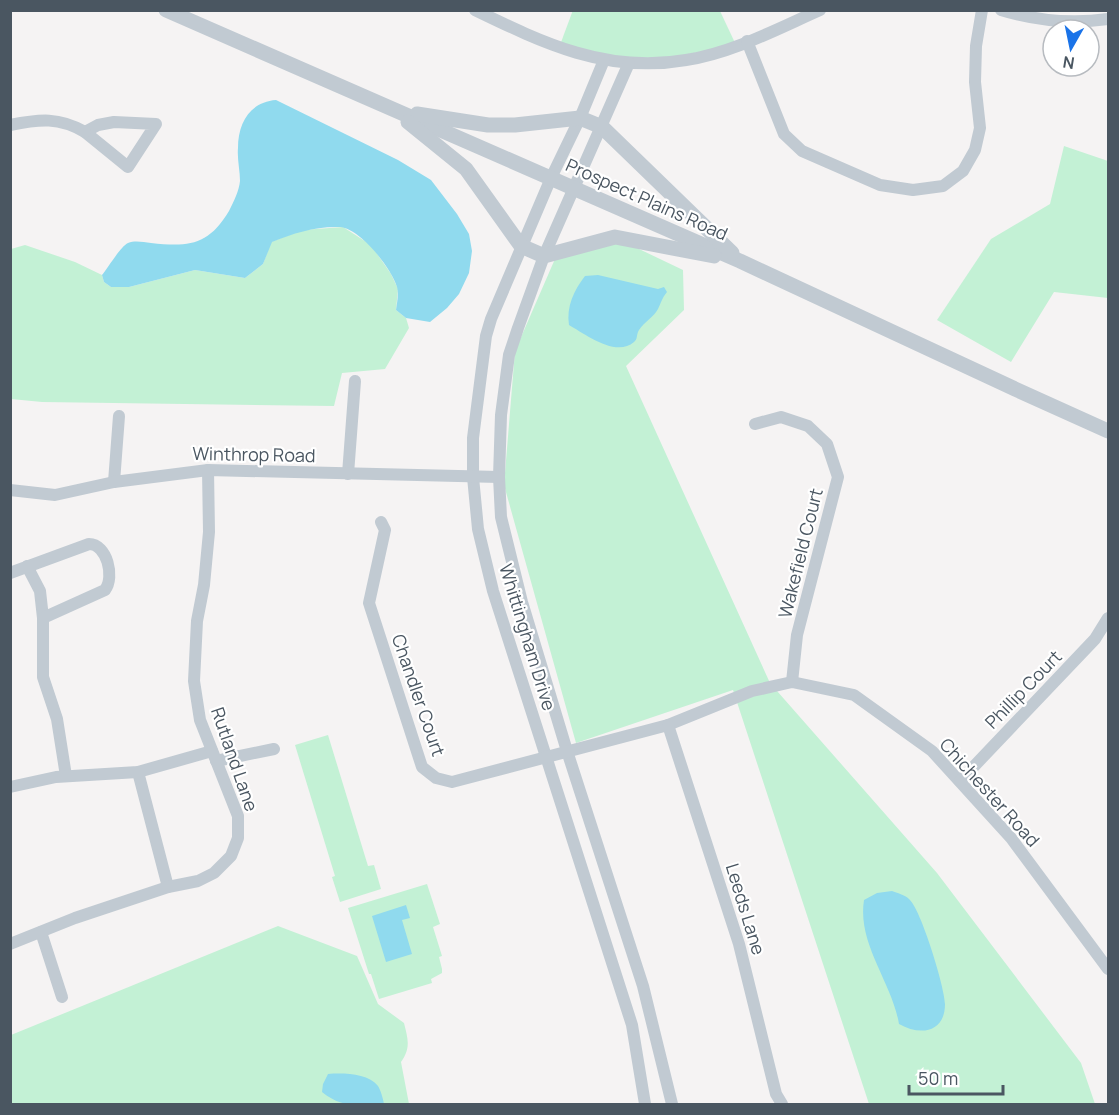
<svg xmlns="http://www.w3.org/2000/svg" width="1119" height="1115" font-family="Manrope,sans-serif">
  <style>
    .green { fill: #c3f1d5 }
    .water { fill: #90daee }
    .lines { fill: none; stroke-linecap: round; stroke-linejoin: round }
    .minor { stroke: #c1cad2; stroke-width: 12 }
    .tertiary { stroke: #c1cad2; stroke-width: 15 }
    .labels { text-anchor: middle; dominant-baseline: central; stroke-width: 4.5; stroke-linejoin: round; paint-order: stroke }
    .street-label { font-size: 18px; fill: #4a5661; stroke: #fff }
  </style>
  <rect width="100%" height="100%" fill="#f5f3f3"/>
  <g class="green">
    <path d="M573,10L720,11L736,45L652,61L604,60L560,45Z"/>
    <path d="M1064,146L1108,161V298L1054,292L1011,362L937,320L991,239L1050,204Z"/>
    <path d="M343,227L371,245L391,274L398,289L396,310L406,318L409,328L385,369L342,373L334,406L42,402L11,399V249L25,245L75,262L102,275L104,282L111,287H129L195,270L245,278L263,264L271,242L302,230Z"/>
    <path d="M616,238L683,270L684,310L626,366L770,683L937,873L1081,1063L1095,1104H869L733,690L576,743L504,485L515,351L558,252Z"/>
    <path d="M328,735L368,866L374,865L381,889L340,902L332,877L335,876L295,745Z"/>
    <path d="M427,884L440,924L433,927L442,956L439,957L442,969V973L431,979L432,983L379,999L371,974H369L348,908Z"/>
    <path d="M278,926L357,956L378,1004L404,1023C408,1039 411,1048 401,1062L409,1104H11V1035Z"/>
  </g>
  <g class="water">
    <path d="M276,100L398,160L431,180L457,214L469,234L472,251L469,273L459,294L447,308L430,322L406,318L396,310C397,303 399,293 397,287C391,268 361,229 340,227C316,226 294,233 272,242L263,264L245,278L195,270L129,287H111L104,282L102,275C108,268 120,247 128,243C135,240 143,242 151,243C188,247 208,246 229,211C234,201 239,191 240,181C240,170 237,159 238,148C238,123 250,102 276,100Z"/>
    <path d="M598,275L658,289L664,287L667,292C662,298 661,303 658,309C654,317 644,322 639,330C636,335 638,339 634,342C616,358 585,334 569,325C566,307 574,290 585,276Z"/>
    <path d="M892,891C897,893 905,895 909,899C921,909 945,988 945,1004C945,1033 920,1036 899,1024C892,982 857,944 864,900L877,893Z"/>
    <path d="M406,905L410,918L402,920L412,954L386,962L372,916Z"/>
    <path d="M328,1074C343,1073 368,1073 378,1086C381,1091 383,1099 384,1104C359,1105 343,1109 322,1092L323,1084Z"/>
  </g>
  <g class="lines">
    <g class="minor">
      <path d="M475,10C543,43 607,74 686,60C732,53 777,29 820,10"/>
      <path d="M1001,10C1037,21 1072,24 1108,19"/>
      <path d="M747,41L784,134L802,151L880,185L913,190L943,186L963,171L975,150L980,128L975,82L976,46L982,10"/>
      <path d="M604,60L580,118L551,178L491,319L486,336L473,438V477L478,529L493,591L632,1025L645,1104"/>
      <path d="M629,63L544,256L518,328L509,355L501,415L499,477L501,517L522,602L567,751L643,986L672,1104"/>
      <path d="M114,122L156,124L128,167L85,132L98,125Z"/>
      <path d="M10,125C40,119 59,117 85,132"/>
      <path d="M755,424L781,417L808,426L827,444L838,477L797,635L792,682"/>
      <path d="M348,474L355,381"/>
      <path d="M114,482L119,416"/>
      <path d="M10,490L55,495L114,482L208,470L499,477"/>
      <path d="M381,522L385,530L369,603L422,767L436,778L452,782L668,725L752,691L792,682L854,695L932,751L1011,838L1108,969"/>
      <path d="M27,566L40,591L43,618V677L57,719L66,776"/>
      <path d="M10,573L89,544C107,544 115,577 105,590L43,618"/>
      <path d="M668,725L739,944L776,1094L782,1104"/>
      <path d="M216,761L274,749"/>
      <path d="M138,772L168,887"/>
      <path d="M960,781L1095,639L1108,618"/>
      <path d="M10,787L56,777L138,772L212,751"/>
      <path d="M41,932L62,997"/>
      <path d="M10,944L75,918L168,887L198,881L214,873L231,856L238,838V816L200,720L194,681L197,621L204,585L209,532L208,470"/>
    </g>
    <g class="tertiary">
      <path d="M166,10L740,261L1015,389L1108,431"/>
      <path d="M417,114L488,125H515L580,118L602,127L732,253"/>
      <path d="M408,122L466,169L521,246L544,256L615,237L714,256"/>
    </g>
  </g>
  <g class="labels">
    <g class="street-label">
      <text transform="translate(647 199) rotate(24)">Prospect Plains Road</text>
      <text transform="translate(254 454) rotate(1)">Winthrop Road</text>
      <text transform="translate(800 553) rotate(-76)">Wakefield Court</text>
      <text transform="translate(528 637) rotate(73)">Whittingham Drive</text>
      <text transform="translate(1023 689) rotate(-46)">Phillip Court</text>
      <text transform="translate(419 695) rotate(71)">Chandler Court</text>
      <text transform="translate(235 759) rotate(71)">Rutland Lane</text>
      <text transform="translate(990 792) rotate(48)">Chichester Road</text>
      <text transform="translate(746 909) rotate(73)">Leeds Lane</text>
    </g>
  </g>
  <rect width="1119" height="1115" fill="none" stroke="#4a5661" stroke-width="24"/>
  <g transform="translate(1071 48) rotate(189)"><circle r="28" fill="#ffffff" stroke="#b7bbc0" stroke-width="1.5"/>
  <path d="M0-4.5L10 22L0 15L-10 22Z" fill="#1a73e8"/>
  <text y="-9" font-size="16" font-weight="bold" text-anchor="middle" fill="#4a5661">N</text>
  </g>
  <path d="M909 1085v9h94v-9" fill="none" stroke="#4a5661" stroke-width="3"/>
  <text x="918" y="1085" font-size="18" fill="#4a5661" stroke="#ffffff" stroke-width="4.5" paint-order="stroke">50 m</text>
</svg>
